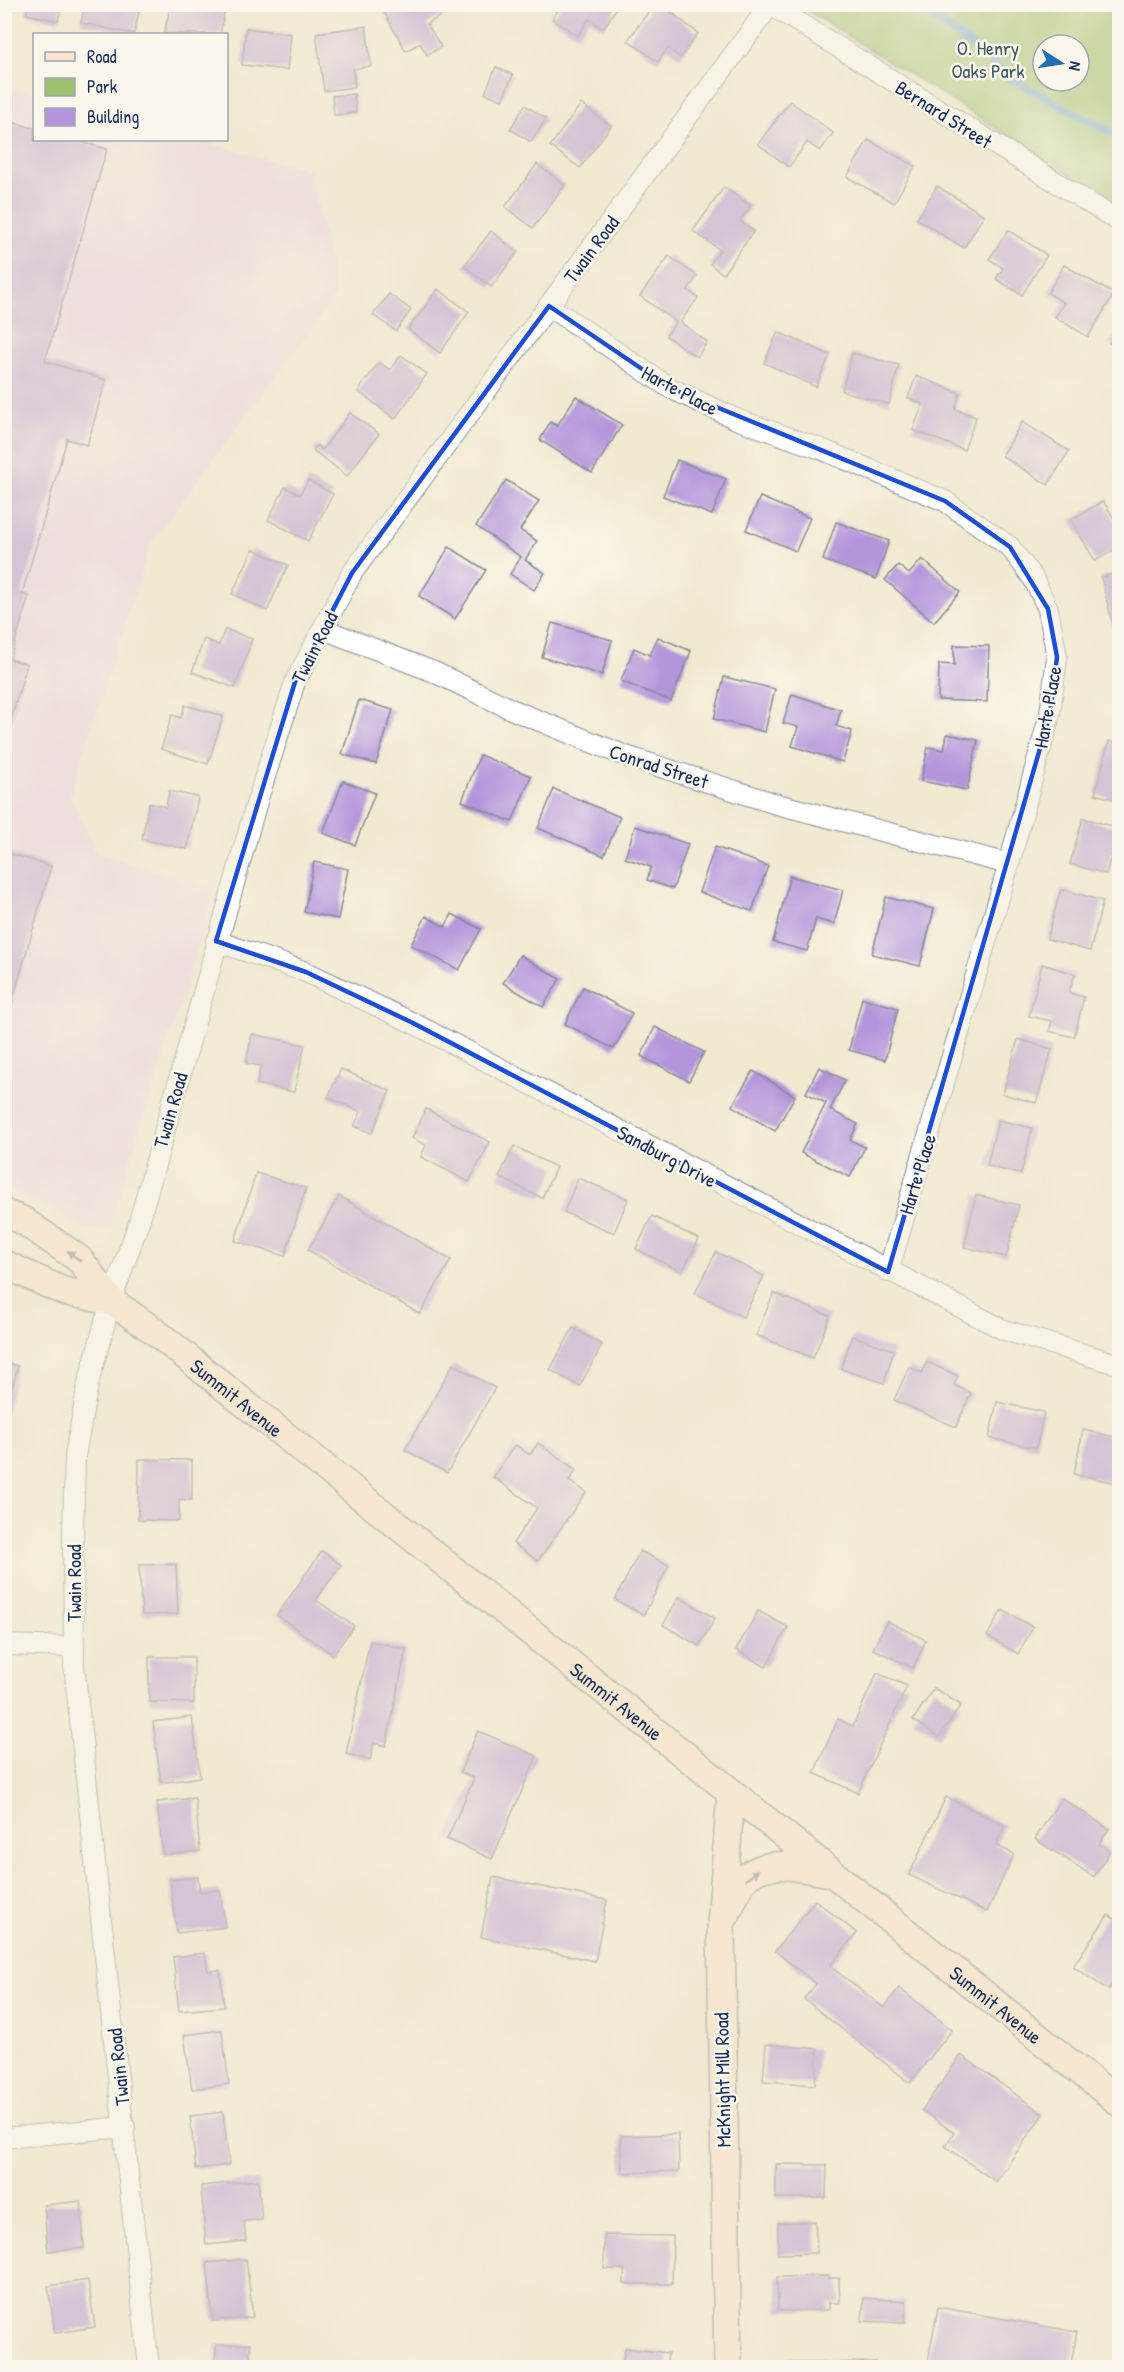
<svg xmlns="http://www.w3.org/2000/svg" width="1124" height="2372" font-family="'Patrick Hand',sans-serif">
  <style>
    .built { fill: #ecd1ea }
    .green { fill: #9dc26d; stroke: #5c7866; stroke-width: 1.5; fill-rule: evenodd }
    .lines { fill: none; stroke-linecap: round; stroke-linejoin: round }
    .stream { stroke: #69a1d7; stroke-width: 8 }
    .building { fill: #b495db }
    .street-casing { stroke: #868c98; stroke-width: 22 }
    .secondary-casing { stroke: #868c98; stroke-width: 30 }
    .street { stroke: #fff; stroke-width: 20 }
    .secondary { stroke: #fce5d0; stroke-width: 27 }
    .oneway { fill: #8c8a97 }
    .marked { fill: none; stroke: #1d4ed8; stroke-width: 4.5; stroke-linejoin: round }
    .labels { text-anchor: middle; dominant-baseline: central; stroke-width: 5; stroke-linejoin: round; paint-order: stroke }
    .park-label { font-size: 20px; fill: #425b62; stroke: #fbf7ec }
    .street-label { font-size: 20px; fill: #1b2f5e; stroke: #fbf7ec }
  </style>
  <rect width="100%" height="100%" fill="#fbf7ec"/>
  <filter id="ink" filterUnits="userSpaceOnUse"><feTurbulence type="fractalNoise" baseFrequency=".0167" numOctaves="2"/><feDisplacementMap in="SourceGraphic" scale="12" xChannelSelector="R" yChannelSelector="G"/><feConvolveMatrix kernelMatrix="1 2 1 2 8 2 1 2 1" color-interpolation-filters="sRGB"/></filter>
  <filter id="wash" filterUnits="userSpaceOnUse"><feTurbulence type="fractalNoise" baseFrequency=".008" numOctaves="4" result="noise"/><feDisplacementMap in="SourceGraphic" scale="24" xChannelSelector="R" yChannelSelector="G"/><feGaussianBlur stdDeviation="1.35" result="paint"/><feColorMatrix in="noise" values="0 0 0 0 0 0 0 0 0 0 0 0 0 0 0 0 0 1.4 0 .05"/><feComposite in="paint" operator="in"/></filter>
  <g filter="url(#wash)">
    <rect width="100%" height="100%" fill="#f1ead1"/>
    <path class="built" d="M4,86L34,94V140H198L310,171L336,295L151,543L70,795L96,853L216,890L110,1225L100,1230L87,1229L5,1189Z"/>
    <path class="green" d="M798,5H1119V205ZM1043,45H1079V81H1043Z"/>
    <g class="lines">
      <path class="stream" d="M904,4L940,22L983,54L1009,78L1120,137"/>
    </g>
    <g id="blocks">
      <g class="building">
        <path d="M28,4H62L58,21L26,14Z"/>
        <path d="M85,4H141L134,34L81,23Z"/>
        <path d="M171,4H183L224,13L220,34H164Z"/>
        <path d="M386,4H436L442,15L427,24L441,47L427,55L420,43L406,51L381,7Z"/>
        <path d="M562,4H619L603,29L589,19L578,36L552,19Z"/>
        <path d="M654,4H660L698,33L680,58L668,48L658,62L628,40Z"/>
        <path d="M366,26L371,66L353,69L355,87L324,91L316,33Z"/>
        <path d="M246,28L291,34L287,70L242,65Z"/>
        <path d="M496,67L513,75L502,100L485,93Z"/>
        <path d="M354,94L356,113L334,115L332,96Z"/>
        <path d="M790,101L833,133L820,151L807,142L789,167L758,144Z"/>
        <path d="M581,104L611,126L580,168L550,146Z"/>
        <path d="M525,105L546,119L531,142L510,129Z"/>
        <path d="M4,120L34,128V140H74L107,149L45,361L106,380L87,445L67,439L22,594L29,596L10,659L27,664L5,740Z"/>
        <path d="M868,140L915,166L894,203L847,177Z"/>
        <path d="M537,164L565,185L533,228L505,207Z"/>
        <path d="M937,186L984,215L964,248L917,219Z"/>
        <path d="M724,187L751,206L740,221L754,231L723,274L710,264L720,250L693,231Z"/>
        <path d="M1008,230L1047,255L1022,295L996,279L1003,268L989,259Z"/>
        <path d="M491,231L518,252L491,287L464,266Z"/>
        <path d="M669,256L697,276L688,290L698,298L680,322L707,342L697,357L666,336L676,322L640,296Z"/>
        <path d="M1064,265L1114,294L1088,337L1055,317L1064,303L1048,293Z"/>
        <path d="M438,289L469,312L440,353L408,329Z"/>
        <path d="M389,294L411,310L396,331L373,315Z"/>
        <path d="M1120,326V350L1109,343Z"/>
        <path d="M778,332L830,355L816,387L764,363Z"/>
        <path d="M852,353L899,365L889,404L842,391Z"/>
        <path d="M401,355L427,374L395,419L358,391L379,362L390,370Z"/>
        <path d="M916,376L960,393L955,409L976,417L964,450L913,430L923,404L908,398Z"/>
        <path d="M576,396L622,425L592,473L540,440L550,422L557,426Z"/>
        <path d="M350,413L379,434L347,476L313,450L317,445L322,450Z"/>
        <path d="M1022,422L1069,451L1048,485L1002,456Z"/>
        <path d="M677,460L726,479L712,515L663,496Z"/>
        <path d="M308,480L333,494L308,541L268,520L285,487L300,495Z"/>
        <path d="M506,480L539,501L520,530L537,541L525,560L545,573L534,590L510,574L521,557L476,526Z"/>
        <path d="M760,497L810,518L796,551L746,530Z"/>
        <path d="M1103,501L1120,528V546L1095,561L1071,520Z"/>
        <path d="M836,522L889,541L876,579L823,560Z"/>
        <path d="M449,547L486,570L455,619L419,596Z"/>
        <path d="M253,549L288,565L267,611L232,594Z"/>
        <path d="M922,559L960,592L934,622L885,580L898,565L909,574Z"/>
        <path d="M1120,573V629L1114,630L1101,577Z"/>
        <path d="M552,623L612,640L602,675L542,657Z"/>
        <path d="M225,629L252,639L235,688L192,672L204,639L219,645Z"/>
        <path d="M658,637L691,651L671,701L621,681L634,648L650,655Z"/>
        <path d="M954,645L989,646L987,702L938,700L939,664L954,665Z"/>
        <path d="M1116,660H1120V727H1114Z"/>
        <path d="M724,677L775,689L765,732L714,719Z"/>
        <path d="M792,694L841,710L836,726L852,731L843,762L792,746L798,727L783,723Z"/>
        <path d="M359,700L393,710L376,764L342,754Z"/>
        <path d="M185,705L223,716L208,764L161,749L172,715L181,718Z"/>
        <path d="M947,734L978,740L967,790L921,781L928,747L944,750Z"/>
        <path d="M1109,741L1120,744V801L1095,794Z"/>
        <path d="M480,755L531,776L512,822L462,801Z"/>
        <path d="M343,781L375,793L355,845L323,833Z"/>
        <path d="M554,789L620,817L604,856L538,828Z"/>
        <path d="M169,791L198,797L187,849L142,839L149,803L166,807Z"/>
        <path d="M1083,818L1119,828L1106,874L1070,864Z"/>
        <path d="M635,826L688,844L673,889L647,880L651,867L625,858Z"/>
        <path d="M715,847L768,866L752,911L699,892Z"/>
        <path d="M4,852L51,866L5,1027H4Z"/>
        <path d="M314,862L348,869L338,919L304,912Z"/>
        <path d="M790,876L843,890L834,924L816,919L807,951L773,942Z"/>
        <path d="M1061,889L1103,901L1090,951L1047,939Z"/>
        <path d="M886,897L934,909L920,966L872,954Z"/>
        <path d="M452,914L481,929L459,970L411,945L426,916L445,927Z"/>
        <path d="M520,955L560,979L543,1007L503,983Z"/>
        <path d="M1042,964L1075,974L1069,993L1084,997L1074,1037L1049,1031L1052,1021L1029,1016Z"/>
        <path d="M583,987L632,1013L614,1049L565,1024Z"/>
        <path d="M862,998L898,1008L885,1060L849,1050Z"/>
        <path d="M655,1027L704,1052L689,1081L641,1056Z"/>
        <path d="M252,1034L305,1045L294,1092L257,1084L261,1066L246,1063Z"/>
        <path d="M1018,1039L1052,1049L1036,1103L1003,1094Z"/>
        <path d="M819,1067L845,1080L830,1110L858,1124L850,1140L865,1147L850,1177L801,1153L826,1103L806,1093Z"/>
        <path d="M341,1069L390,1091L372,1133L354,1126L361,1112L328,1097Z"/>
        <path d="M753,1071L795,1096L775,1131L732,1106Z"/>
        <path d="M426,1109L490,1142L469,1182L421,1157L426,1145L412,1138Z"/>
        <path d="M998,1120L1032,1128L1021,1174L987,1166Z"/>
        <path d="M514,1146L556,1167L542,1198L499,1177Z"/>
        <path d="M256,1173L306,1188L285,1256L235,1241Z"/>
        <path d="M578,1178L628,1199L614,1233L564,1212Z"/>
        <path d="M976,1195L1019,1205L1006,1257L964,1247Z"/>
        <path d="M339,1196L451,1260L420,1314L308,1250Z"/>
        <path d="M652,1216L699,1239L682,1272L636,1249Z"/>
        <path d="M716,1252L764,1276L743,1317L695,1293Z"/>
        <path d="M774,1293L830,1316L813,1358L756,1335Z"/>
        <path d="M573,1328L602,1345L580,1386L550,1370Z"/>
        <path d="M852,1336L894,1350L884,1383L841,1369Z"/>
        <path d="M4,1362L18,1366L5,1415L4,1414Z"/>
        <path d="M927,1362L958,1376L954,1385L971,1393L956,1427L894,1400L909,1367L922,1373Z"/>
        <path d="M453,1364L495,1388L447,1473L405,1450Z"/>
        <path d="M997,1402L1044,1412L1036,1448L989,1438Z"/>
        <path d="M1083,1430L1120,1438V1470L1117,1483L1074,1474Z"/>
        <path d="M538,1443L576,1470L569,1481L586,1492L538,1561L513,1543L537,1508L493,1477L515,1445L530,1455Z"/>
        <path d="M139,1459L192,1460V1500L179,1499V1521L138,1520Z"/>
        <path d="M322,1551L341,1565L316,1600L354,1626L333,1655L277,1615Z"/>
        <path d="M640,1551L669,1565L644,1615L615,1600Z"/>
        <path d="M176,1564L178,1614L142,1615L139,1565Z"/>
        <path d="M679,1597L715,1618L699,1646L663,1625Z"/>
        <path d="M1002,1610L1033,1627L1018,1654L987,1636Z"/>
        <path d="M758,1611L788,1627L766,1667L736,1650Z"/>
        <path d="M887,1621L926,1640L913,1668L873,1649Z"/>
        <path d="M370,1641L406,1649L386,1746L374,1743L370,1760L346,1754Z"/>
        <path d="M149,1657H194V1703L149,1702Z"/>
        <path d="M877,1673L907,1686L858,1793L814,1773L838,1719L853,1726Z"/>
        <path d="M934,1688L961,1705L939,1737L913,1720Z"/>
        <path d="M192,1717L200,1777L161,1783L153,1722Z"/>
        <path d="M478,1731L537,1756L492,1859L447,1839L474,1778L460,1772Z"/>
        <path d="M946,1797L1005,1825L996,1845L1014,1854L987,1912L909,1875Z"/>
        <path d="M195,1798L200,1851L163,1855L157,1802Z"/>
        <path d="M1061,1798L1109,1829L1099,1844L1110,1851L1094,1877L1035,1839Z"/>
        <path d="M198,1877L200,1892L220,1890L225,1927L177,1933L170,1880Z"/>
        <path d="M493,1877L607,1900L595,1961L481,1937Z"/>
        <path d="M815,1900L857,1933L830,1966L884,2008L899,1988L952,2030L910,2083L804,1999L816,1984L775,1951Z"/>
        <path d="M1108,1915L1120,1922V1973L1108,1990L1073,1966Z"/>
        <path d="M205,1953L208,1971L220,1970L224,2007L179,2011L173,1957Z"/>
        <path d="M222,2030L229,2084L192,2089L184,2035Z"/>
        <path d="M766,2044L818,2049L815,2085L763,2081Z"/>
        <path d="M961,2055L1043,2114L996,2182L945,2146L954,2133L922,2110Z"/>
        <path d="M223,2112L229,2165L196,2169L190,2116Z"/>
        <path d="M678,2134L679,2171L622,2173L621,2136Z"/>
        <path d="M776,2164L827,2165L826,2198H776Z"/>
        <path d="M258,2180L262,2220L244,2221L246,2241L206,2245L201,2186Z"/>
        <path d="M81,2201L84,2248L48,2251L44,2205Z"/>
        <path d="M815,2221L817,2253L778,2254V2223Z"/>
        <path d="M604,2235L673,2236L672,2284H624V2269H604Z"/>
        <path d="M246,2259L253,2317L213,2321L207,2263Z"/>
        <path d="M828,2276V2278H839L840,2303H829V2310L778,2311L777,2277Z"/>
        <path d="M88,2280L95,2327L55,2333L48,2286Z"/>
        <path d="M864,2298L906,2301L905,2323L862,2321Z"/>
        <path d="M938,2307L1077,2332L1070,2368L927,2366Z"/>
        <path d="M250,2344V2368H216V2345Z"/>
        <path d="M625,2348L668,2353L666,2368H622Z"/>
        <path d="M877,2362V2368H789V2363Z"/>
      </g>
    </g>
  </g>
  <g filter="url(#ink)">
    <use href="#blocks" fill-opacity="0" stroke="#868c98" stroke-width="1.5"/>
    <g class="lines">
      <defs>
        <g id="street">
          <path d="M769,4L1120,222"/>
          <path d="M549,306L670,388L736,419L821,449L945,501L1010,547L1033,578L1048,609L1057,657L1050,714L1009,864L888,1272"/>
          <path d="M323,629L434,672L513,710L623,755L773,803L1009,864"/>
          <path d="M216,941L306,972L413,1023L1004,1330L1120,1365"/>
          <path d="M4,1645L74,1647"/>
          <path d="M4,2138L125,2127"/>
          <path d="M149,2368L74,1665L73,1532L75,1456L88,1384L111,1301L139,1222L256,805L295,682L352,573L770,5"/>
        </g>
        <g id="secondary">
          <path id="s1" d="M4,1213L22,1220L79,1259L111,1301L153,1330L1120,2103"/>
          <path d="M4,1264L63,1291L111,1301"/>
          <path d="M726,1915C732,1903 738,1886 747,1877C768,1857 805,1869 830,1873"/>
          <path d="M728,2368L721,1924L731,1793"/>
        </g>
      </defs>
      <use href="#street" class="street-casing"/>
      <use href="#secondary" class="secondary-casing"/>
      <use href="#street" class="street"/>
      <use href="#secondary" class="secondary"/>
    </g>
    <defs><path id="oneway-solid" d="M-6-.8H1V-3.2L6.5 0L1 3.2V.8H-6Z" transform="scale(1.5)"/></defs>
    <g class="oneway">
      <use href="#oneway-solid" transform="translate(74 1256) rotate(-142)"/>
      <use href="#oneway-solid" transform="translate(752 1875) rotate(-38)"/>
    </g>
  </g>
  <path d="M0 0H1124V2372H0ZM549,306L670,388L945,501L1010,547L1048,609L1057,657L1050,714L888,1272L413,1023L306,972L216,941L295,682L323,629L352,573Z" fill="#f1ead1" fill-opacity=".55" fill-rule="evenodd"/>
  <path class="marked" d="M549,306L670,388L945,501L1010,547L1048,609L1057,657L1050,714L888,1272L413,1023L306,972L216,941L295,682L323,629L352,573Z"/>
  <g class="labels">
    <g class="park-label">
      <text x="988" y="47">O. Henry<tspan x="988" dy="23">Oaks Park</tspan></text>
    </g>
    <g class="street-label">
      <text transform="translate(944 114) rotate(32)">Bernard Street</text>
      <text transform="translate(591 249) rotate(-53)">Twain Road</text>
      <text transform="translate(680 390) rotate(28)">Harte Place</text>
      <text transform="translate(314 647) rotate(-63)">Twain Road</text>
      <text transform="translate(1047 707) rotate(-80)">Harte Place</text>
      <text transform="translate(659 766) rotate(18)">Conrad Street</text>
      <text transform="translate(170 1110) rotate(-74)">Twain Road</text>
      <text transform="translate(667 1156) rotate(28)">Sandburg Drive</text>
      <text transform="translate(917 1174) rotate(-73)">Harte Place</text>
      <text stroke="none"><textPath href="#s1" startOffset="300">Summit Avenue</textPath></text>
      <text transform="translate(73 1583) rotate(-90)">Twain Road</text>
      <text stroke="none"><textPath href="#s1" startOffset="786">Summit Avenue</textPath></text>
      <text stroke="none"><textPath href="#s1" startOffset="1272">Summit Avenue</textPath></text>
      <text transform="translate(118 2067) rotate(-96)">Twain Road</text>
      <text transform="translate(722 2080) rotate(-91)">McKnight Mill Road</text>
    </g>
  </g>
  <rect width="1124" height="2372" fill="none" stroke="#fbf7ec" stroke-width="24"/>
  <rect x="33" y="33" width="195" height="108" fill="#fbf7ec" stroke="#a1a7b3" stroke-width="1.5"/>
  <rect x="45" y="52" width="30" height="9" fill="#fce5d0" stroke="#a1a7b3" stroke-width="1.5"/>
  <text x="87" y="63" font-size="18" fill="#1b2f5e">Road</text>
  <rect x="45" y="78" width="30" height="18" fill="#9dc26d" stroke="#a1a7b3" stroke-width="1.5"/>
  <text x="87" y="93" font-size="18" fill="#1b2f5e">Park</text>
  <rect x="45" y="108" width="30" height="18" fill="#b495db" stroke="#a1a7b3" stroke-width="1.5"/>
  <text x="87" y="123" font-size="18" fill="#1b2f5e">Building</text>
  <g transform="translate(1061 63) rotate(102)"><circle r="28" fill="#fbf7ec" stroke="#a1a7b3" stroke-width="1.5"/>
  <path d="M0-4.5L10 22L0 15L-10 22Z" fill="#1f6fb2"/>
  <text y="-9" font-size="16" font-weight="bold" text-anchor="middle" fill="#1b2f5e">N</text>
  </g>
</svg>
